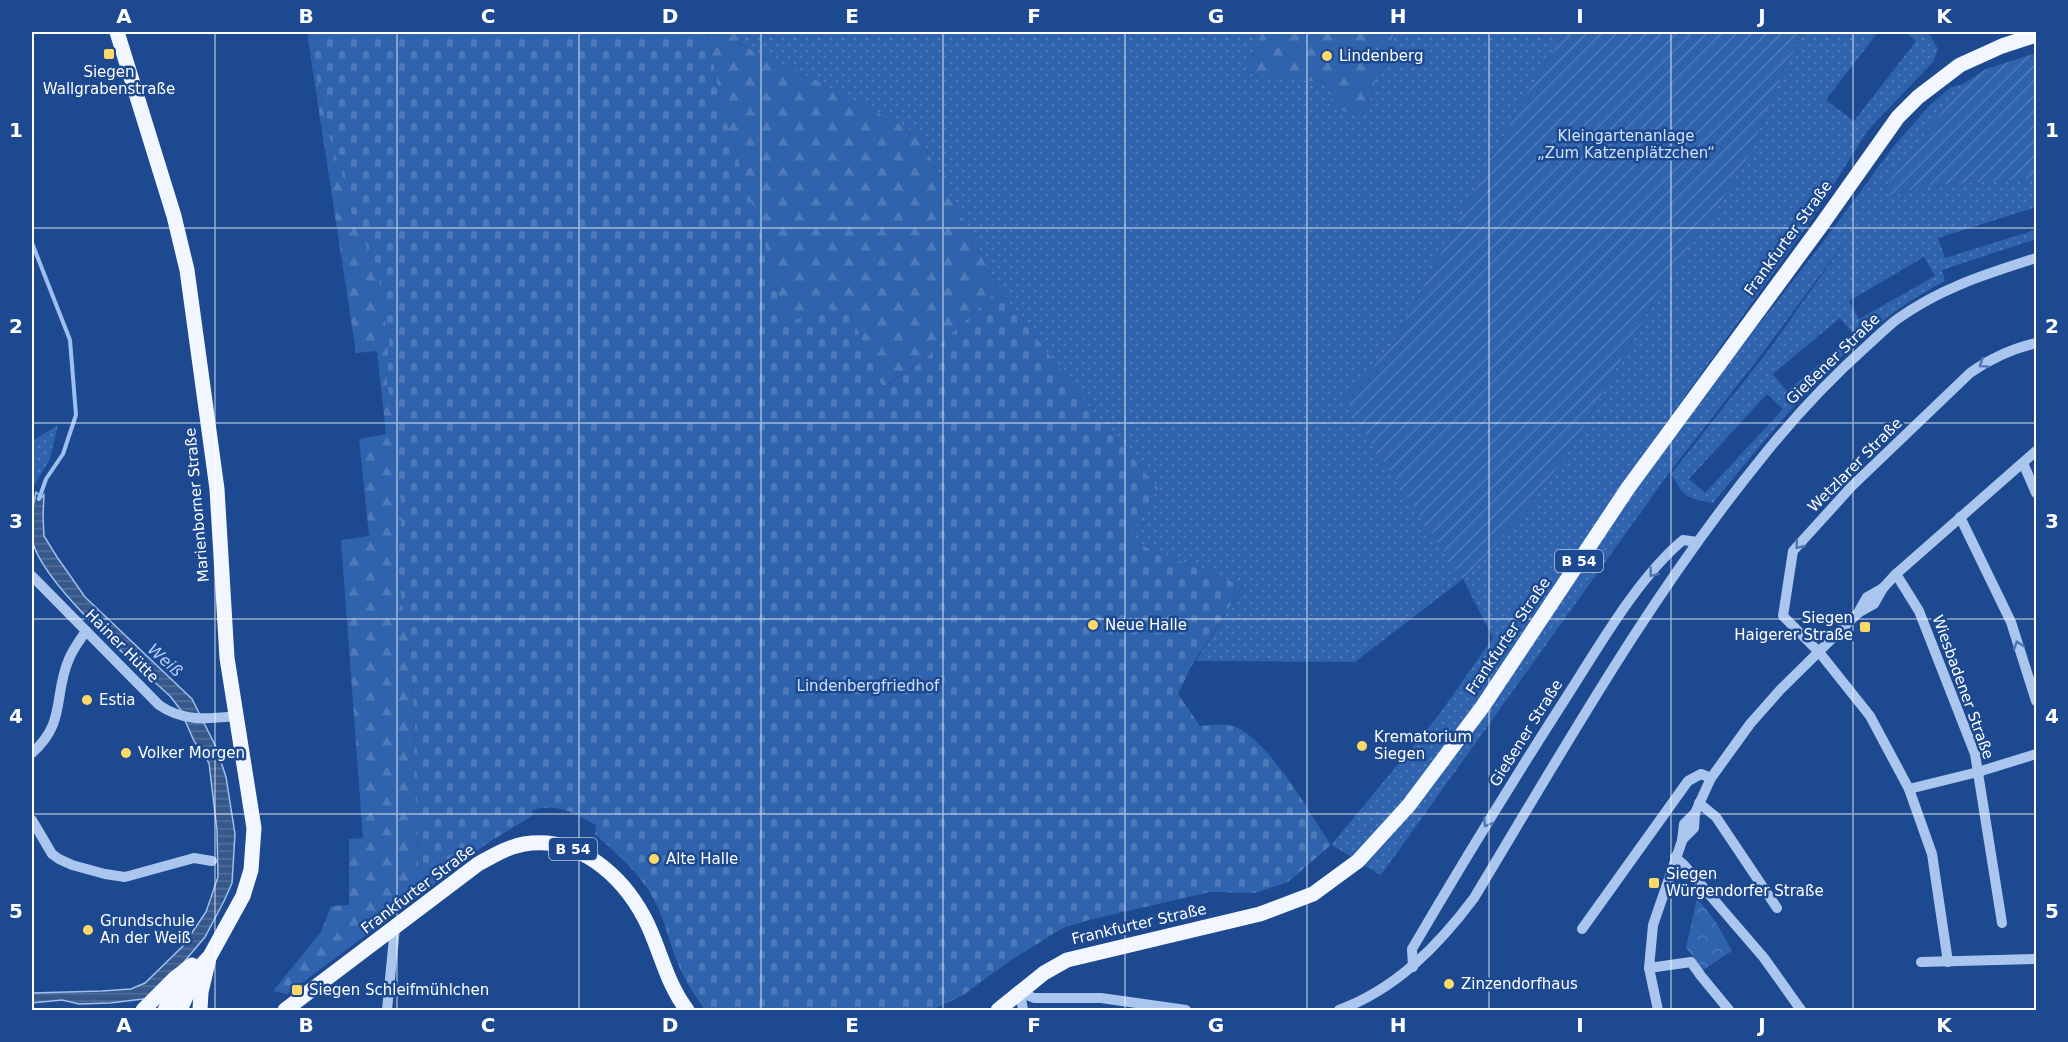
<svg xmlns="http://www.w3.org/2000/svg" width="2068" height="1042" font-family="'DejaVu Sans',sans-serif">
  <style>
    .grass { fill: url(#grass-dots); fill-rule: evenodd }
    .forest { fill: url(#forest-firs) }
    .cemetery { fill: url(#cemetery-stones) }
    .park { fill: url(#park-crowns) }
    .garden { fill: url(#garden-furrows) }
    .water { fill: url(#water-rules); stroke: #9dc0f0; stroke-width: 1.5 }
    .lines { fill: none; stroke-linecap: round; stroke-linejoin: round }
    .stream { stroke: #9dc0f0; stroke-width: 4 }
    .minor { stroke: #aac6ee; stroke-width: 10 }
    .major { stroke: #f1f6ff; stroke-width: 15 }
    .oneway { stroke: #4e75b0 }
    .grid { fill: none; stroke: #fff; stroke-width: 1.5; stroke-opacity: 0.55 }
    .poi-dot { fill: #fed968; stroke: #1c498f; stroke-width: 2 }
    .labels { text-anchor: middle; dominant-baseline: central; stroke-width: 5; stroke-linejoin: round; paint-order: stroke }
    .shield { fill: #1c498f; stroke: #bbc8dd; stroke-width: 1.5 }
    .shield-label { font-size: 14px; font-weight: bold; fill: #fff }
    .poi-label { font-size: 15px; fill: #fff; stroke: #1c498f; text-anchor: start }
    .park-label { font-size: 15px; fill: #d0e1fa; stroke: #1c498f }
    .street-label { font-size: 15px; fill: #fff; stroke: #1c498f }
    .water-label { font-size: 16px; font-style: italic; fill: #b6d0f5; stroke: #1c498f }
    .neatline { fill: none; stroke: #fff; stroke-width: 2 }
    .grid-label { font-size: 20px; text-anchor: middle; font-weight: bold; fill: #fff }
  </style>
  <defs>
    <pattern id="grass-dots" width="8" height="8" patternUnits="userSpaceOnUse" patternTransform="scale(1.5)"><rect width="8" height="8" fill="#2f63ad"/><path d="M2 2h.1M6 6h.1" fill="none" stroke="#4e7ab9" stroke-width="1.8" stroke-linecap="round"/></pattern>
    <pattern id="forest-firs" width="22" height="20" patternUnits="userSpaceOnUse" patternTransform="scale(1.5)"><rect width="22" height="20" fill="#2f63ad"/><path d="M5 1l3.5 6h-7zM16 11l3.5 6h-7z" fill="#4e7ab9"/></pattern>
    <pattern id="cemetery-stones" width="16" height="16" patternUnits="userSpaceOnUse" patternTransform="scale(1.5)"><rect width="16" height="16" fill="#2f63ad"/><path d="M2 7V4a2 2 0 0 1 4 0v3zM10 15v-3a2 2 0 0 1 4 0v3z" fill="#4e7ab9"/></pattern>
    <pattern id="park-crowns" width="20" height="18" patternUnits="userSpaceOnUse" patternTransform="scale(1.5)"><rect width="20" height="18" fill="#2f63ad"/><path d="M2 6a3 3 0 1 1 6 0M12 15a3 3 0 1 1 6 0" fill="none" stroke="#4e7ab9"/></pattern>
    <pattern id="garden-furrows" width="10" height="10" patternUnits="userSpaceOnUse" patternTransform="scale(1.5)"><rect width="10" height="10" fill="#2f63ad"/><path d="M-1 1l2-2M0 10L10 0M9 11l2-2" fill="none" stroke="#4e7ab9"/></pattern>
    <pattern id="water-rules" width="6" height="5" patternUnits="userSpaceOnUse" patternTransform="scale(1.5)"><rect width="6" height="5" fill="#37588b"/><path d="M0 2.5h6" fill="none" stroke="#55719c"/></pattern>
  </defs>
  <rect width="100%" height="100%" fill="#1c498f"/>
  <g class="grass">
    <path d="M743,32H1262L1246,73L1335,84L1363,116L1394,32H1565L1523,100L1392,345L1346,400L1525,513L1575,442L1671,271L1718,207L1749,155L1782,75L1803,32H1878L1826,100L1854,121L1916,41L1905,32H1928L1938,49L1933,62L1868,130L1812,219L1622,484L1478,702L1405,800L1352,857L1331,845L1438,716L1493,638L1463,579L1355,662L1196,661L1243,586L1128,540L1158,488L1087,404L999,289L918,134L737,42Z"/>
    <path d="M1963,84L1883,190L1890,196L1930,185L2036,179V207L1938,238L1945,258L2036,230V239L1942,270L1945,281C1850,329 1780,422 1713,503C1686,498 1685,498 1671,474L1771,347L1849,236L1768,346L1669,473L1381,875L1360,863L1631,490L1829,234L1893,147L1928,107L1951,87ZM1924,257L1935,276L1859,319L1849,301ZM1840,318L1854,335L1787,391L1773,374ZM1767,394L1783,409L1705,493L1689,479Z"/>
    <path d="M58,425L50,459L35,484L32,486V441Z"/>
  </g>
  <g class="forest">
    <path d="M707,32H743L737,43L793,68L918,134L999,289L924,360L883,387L880,382L846,304L788,323L773,281L765,246L722,107Z"/>
    <path d="M1262,32H1394L1363,116L1329,107L1334,84L1246,73Z"/>
    <path d="M307,33L328,132L346,186L349,207L359,233L379,270L380,295L389,338L387,387L397,420L393,440L402,511L398,553L400,589L409,646L415,724L414,769L420,895L287,994L273,991L321,932L331,906L349,905V839L363,838L341,540L369,536L359,439L386,434L377,351L356,353Z"/>
  </g>
  <path class="cemetery" d="M307,32H707L722,107L765,246L773,281L788,322L846,304L880,382L884,387L924,360L999,289L1087,404L1158,488L1128,540L1243,586L1191,667L1178,694L1200,726C1213,725 1228,722 1240,729C1275,750 1308,811 1331,845L1288,882L1255,893L1210,892L1089,920L1063,928L1011,960L962,996L931,1010H705C694,994 682,977 676,958C668,938 664,917 653,898C639,872 616,853 595,834L596,825C575,813 558,803 533,810L532,816L486,844L420,895L414,769L415,724L409,646L400,589L398,553L402,511L393,440L397,420L387,387L389,338L380,295L379,270L359,233L349,207L346,186L328,132Z"/>
  <path class="park" d="M1697,898L1716,922L1732,951L1703,970L1686,948Z"/>
  <g class="garden">
    <path d="M1565,32H1803L1782,75L1749,155L1718,207L1671,271L1575,442L1525,513L1463,579L1374,447L1345,400L1392,345L1523,100Z"/>
    <path d="M2036,53V179L1930,185L1890,196L1883,190L1963,84L1986,69Z"/>
  </g>
  <path class="water" d="M36,492L42,497L44,495L43,516L44,536L57,557L85,597L192,699L216,747L226,777L235,834L232,883L224,901L205,937L183,963L151,998L110,1003L79,1004L62,1000L32,1003V993L102,991L131,989L145,983L183,946L206,912L218,877L217,830L209,763L194,741L180,709L170,696C135,664 45,586 33,543C28,527 33,508 36,492Z"/>
  <g class="lines">
    <path class="stream" d="M32,243L70,340L76,415L63,454L46,479L39,499"/>
    <g class="minor">
      <path d="M2023,463L2036,493"/>
      <path d="M1960,517L2011,622L2036,701"/>
      <path d="M1896,574L1919,611L1975,754L2002,923"/>
      <path d="M32,576L159,705C183,722 208,719 236,716"/>
      <path d="M1858,613L1874,604L1883,588L1896,574L2036,451"/>
      <path d="M32,753C67,722 53,695 69,659C73,649 80,640 86,631"/>
      <path d="M1909,789L1978,772L2036,754"/>
      <path d="M1699,803L1716,817L1777,908"/>
      <path d="M32,820L52,854L59,859L72,865L105,874L125,877L194,858L212,861"/>
      <path d="M1682,840L1694,828L1695,813"/>
      <path d="M1675,857L1684,865L1764,958L1801,1010"/>
      <path d="M1582,929L1688,781L1701,774L1711,778"/>
      <path d="M1921,962L2036,959"/>
      <path d="M1948,962L1932,854L1909,789L1870,716L1819,652L1783,616L1793,551L1852,486L1970,373C1991,358 2011,349 2036,343"/>
      <path d="M1413,967L1412,949C1463,862 1515,777 1569,693C1601,643 1638,578 1683,540L1697,542"/>
      <path d="M1649,968L1691,962L1701,976L1729,1010"/>
      <path d="M1020,992L1034,998H1101L1186,1010"/>
      <path d="M1020,992L1023,1010"/>
      <path d="M387,1010L395,927"/>
      <path d="M1339,1010C1396,989 1438,946 1474,898C1565,747 1652,592 1764,455C1796,415 1831,378 1869,344C1878,336 1887,327 1896,320C1940,288 1986,274 2036,258"/>
      <path d="M1658,1010L1649,968L1653,925L1682,841L1684,824L1695,813L1711,778L1750,724L1780,690L1858,613L1867,597L1883,588"/>
    </g>
    <g class="major">
      <path d="M117,32L174,216L187,270L217,489L227,658L254,828L251,870L243,896L210,956L171,998L165,1010"/>
      <path d="M143,1010L174,979L192,965"/>
      <path d="M180,1010L193,981"/>
      <path d="M200,1010L201,992L209,958"/>
      <path d="M285,1010L478,864C493,856 507,847 524,844C577,835 622,875 645,919C660,948 666,983 687,1010"/>
      <path d="M998,1010L1044,973L1067,960L1260,914L1313,894L1358,861L1409,805L1483,706L1628,488L1820,227L1898,117L1918,97L1960,65L2002,46L2036,35"/>
    </g>
  </g>
  <defs><path id="oneway-chevron" d="M-2-3.5L2.5 0L-2 3.5" fill="none" stroke-width="1.6" stroke-linecap="round" stroke-linejoin="round" transform="scale(1.5)"/></defs>
  <g class="oneway">
    <use href="#oneway-chevron" transform="translate(1983 364) rotate(146)"/>
    <use href="#oneway-chevron" transform="translate(1799 545) rotate(129)"/>
    <use href="#oneway-chevron" transform="translate(1653 573) rotate(128)"/>
    <use href="#oneway-chevron" transform="translate(2018 645) rotate(-108)"/>
    <use href="#oneway-chevron" transform="translate(1487 823) rotate(122)"/>
  </g>
  <path class="grid" d="M215,32V1010M397,32V1010M579,32V1010M761,32V1010M943,32V1010M1125,32V1010M1307,32V1010M1489,32V1010M1671,32V1010M1853,32V1010M32,228H2036M32,423H2036M32,619H2036M32,814H2036"/>
  <g class="poi-dot">
    <rect x="103" y="48" width="12" height="12" rx="3"/>
    <circle cx="1327" cy="56" r="6"/>
    <circle cx="1093" cy="625" r="6"/>
    <rect x="1859" y="621" width="12" height="12" rx="3"/>
    <circle cx="87" cy="700" r="6"/>
    <circle cx="1362" cy="746" r="6"/>
    <circle cx="126" cy="753" r="6"/>
    <circle cx="654" cy="859" r="6"/>
    <rect x="1648" y="877" width="12" height="12" rx="3"/>
    <circle cx="88" cy="930" r="6"/>
    <circle cx="1449" cy="984" r="6"/>
    <rect x="291" y="984" width="12" height="12" rx="3"/>
  </g>
  <g class="labels">
    <g class="shield">
      <rect x="1555" y="550" width="48" height="22" rx="4.5"/>
      <rect x="549" y="838" width="48" height="22" rx="4.5"/>
    </g>
    <g class="shield-label">
      <text x="1579" y="561">B 54</text>
      <text x="573" y="849">B 54</text>
    </g>
    <g class="poi-label">
      <text x="1339" y="56">Lindenberg</text>
      <text x="109" y="72" text-anchor="middle">Siegen<tspan x="109" dy="17">Wallgrabenstraße</tspan></text>
      <text x="1853" y="618" text-anchor="end">Siegen<tspan x="1853" dy="17">Haigerer Straße</tspan></text>
      <text x="1105" y="625">Neue Halle</text>
      <text x="99" y="700">Estia</text>
      <text x="1374" y="737">Krematorium<tspan x="1374" dy="17">Siegen</tspan></text>
      <text x="138" y="753">Volker Morgen</text>
      <text x="666" y="859">Alte Halle</text>
      <text x="1666" y="874">Siegen<tspan x="1666" dy="17">Würgendorfer Straße</tspan></text>
      <text x="100" y="921">Grundschule<tspan x="100" dy="17">An der Weiß</tspan></text>
      <text x="1461" y="984">Zinzendorfhaus</text>
      <text x="309" y="990">Siegen Schleifmühlchen</text>
    </g>
    <g class="park-label">
      <text x="1626" y="136">Kleingartenanlage<tspan x="1626" dy="17">„Zum Katzenplätzchen“</tspan></text>
      <text x="868" y="686">Lindenbergfriedhof</text>
    </g>
    <g class="street-label">
      <text transform="translate(1788 238) rotate(-54)">Frankfurter Straße</text>
      <text transform="translate(1833 359) rotate(-44)">Gießener Straße</text>
      <text transform="translate(1855 465) rotate(-45)">Wetzlarer Straße</text>
      <text transform="translate(197 505) rotate(-95)">Marienborner Straße</text>
      <text transform="translate(1508 636) rotate(-56)">Frankfurter Straße</text>
      <text transform="translate(122 646) rotate(45)">Hainer Hütte</text>
      <text transform="translate(1963 687) rotate(70)">Wiesbadener Straße</text>
      <text transform="translate(1526 733) rotate(-58)">Gießener Straße</text>
      <text transform="translate(418 889) rotate(-37)">Frankfurter Straße</text>
      <text transform="translate(1139 924) rotate(-13)">Frankfurter Straße</text>
    </g>
    <g class="water-label">
      <text transform="translate(165 660) rotate(42)">Weiß</text>
    </g>
  </g>
  <rect width="2068" height="1042" fill="none" stroke="#1c498f" stroke-width="66"/>
  <rect x="33" y="33" width="2002" height="976" class="neatline"/>
  <g class="grid-label">
    <text x="124" y="23">A</text>
    <text x="306" y="23">B</text>
    <text x="488" y="23">C</text>
    <text x="670" y="23">D</text>
    <text x="852" y="23">E</text>
    <text x="1034" y="23">F</text>
    <text x="1216" y="23">G</text>
    <text x="1398" y="23">H</text>
    <text x="1580" y="23">I</text>
    <text x="1762" y="23">J</text>
    <text x="1944" y="23">K</text>
    <text x="16" y="137">1</text>
    <text x="2052" y="137">1</text>
    <text x="16" y="333">2</text>
    <text x="2052" y="333">2</text>
    <text x="16" y="528">3</text>
    <text x="2052" y="528">3</text>
    <text x="16" y="723">4</text>
    <text x="2052" y="723">4</text>
    <text x="16" y="918">5</text>
    <text x="2052" y="918">5</text>
    <text x="124" y="1032">A</text>
    <text x="306" y="1032">B</text>
    <text x="488" y="1032">C</text>
    <text x="670" y="1032">D</text>
    <text x="852" y="1032">E</text>
    <text x="1034" y="1032">F</text>
    <text x="1216" y="1032">G</text>
    <text x="1398" y="1032">H</text>
    <text x="1580" y="1032">I</text>
    <text x="1762" y="1032">J</text>
    <text x="1944" y="1032">K</text>
  </g>
</svg>
